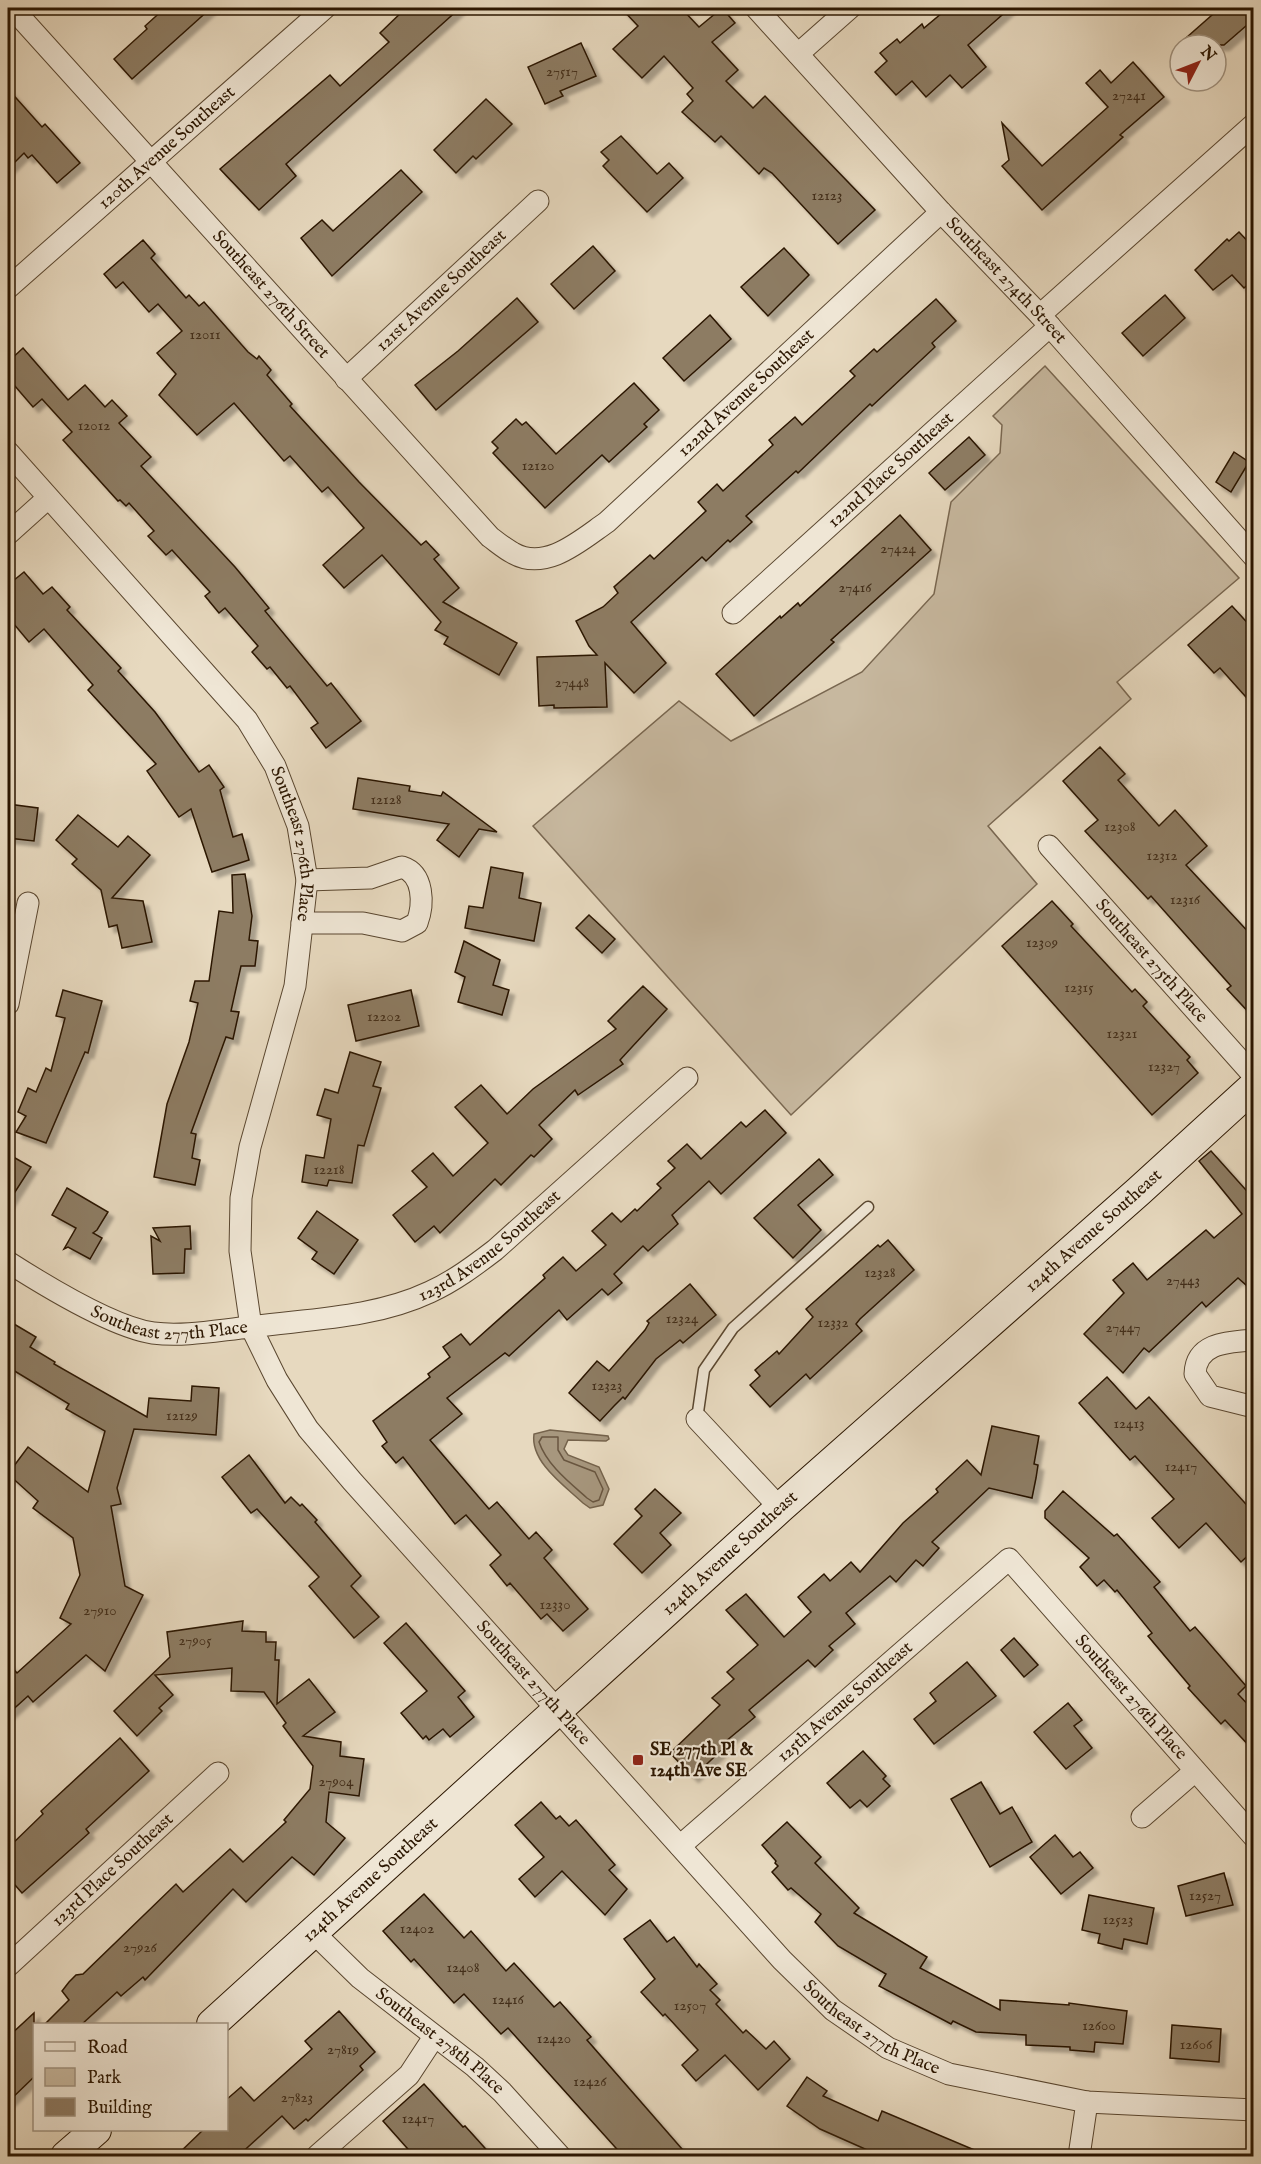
<svg xmlns="http://www.w3.org/2000/svg" width="1261" height="2164" font-family="'IM FELL English',serif">
  <style>
    .green { fill: #c7b89f; stroke: #796750; stroke-width: 1.5 }
    .water { fill: #a7977e; stroke: #75634c; stroke-width: 1.5 }
    .lines { fill: none; stroke-linecap: round; stroke-linejoin: round }
    .shore { stroke: #695640; stroke-width: 1.5 }
    .building { fill: #8d7b64; stroke: #2b1601; stroke-width: 1.5; filter: url(#shadow) }
    .lane-casing { stroke: #5a4730; stroke-width: 13 }
    .street-casing { stroke: #5a4730; stroke-width: 23 }
    .secondary-casing { stroke: #2b1601; stroke-width: 32 }
    .lane { stroke: #efe6d5; stroke-width: 10 }
    .street { stroke: #efe6d5; stroke-width: 21 }
    .secondary { stroke: #efe6d5; stroke-width: 30 }
    .poi-dot { fill: #8f2418; stroke: #efe6d5; stroke-width: 2 }
    .labels { text-anchor: middle; dominant-baseline: central; stroke-width: 4.5; stroke-linejoin: round; paint-order: stroke }
    .number-label { font-size: 15px; fill: #442f1a }
    .street-label { font-size: 18px; fill: #2b1601; stroke: #efe6d5 }
    .poi-label { font-size: 18px; font-weight: bold; fill: #2b1601; stroke: #efe6d5; text-anchor: start }
  </style>
  <defs>
    <filter id="shadow"><feDropShadow dx="5.5" dy="5.5" stdDeviation="1.5" flood-color="#0004"/></filter>
  </defs>
  <rect width="100%" height="100%" fill="#e7d9bf"/>
  <filter id="stains"><feTurbulence type="fractalNoise" baseFrequency=".00333" numOctaves="4"/><feColorMatrix values="0 0 0 0 .2 0 0 0 0 .09 0 0 0 0 .02 0 0 0 .5 -.17"/></filter>
  <radialGradient id="worn" r=".72"><stop offset=".6" stop-color="#630" stop-opacity="0"/><stop offset="1" stop-color="#630" stop-opacity=".3"/></radialGradient>
  <path class="green" d="M1045,366L1239,578L1117,682L1131,699L988,826L1037,884L791,1115L533,826L679,701L731,741L862,672L934,594L951,502L1000,453L1002,425L993,416Z"/>
  <path class="water" d="M550,1430L608,1436L609,1439L606,1441L568,1440L564,1449L568,1455L599,1467L609,1489L603,1505L590,1508L583,1503C565,1486 530,1462 534,1434Z"/>
  <g class="lines">
    <path class="shore" d="M542,1437H558V1450L564,1460L595,1472L603,1489L599,1500L593,1502L587,1498C569,1482 547,1465 539,1442Z"/>
  </g>
  <g class="building">
    <path d="M165,8H211L132,79L114,59L147,29L145,26Z"/>
    <path d="M406,8H460L286,164L296,176L259,210L220,169L330,75L340,86L389,42L380,33Z"/>
    <path d="M621,8H681L699,27L722,8L735,23L712,42L738,70L726,81L753,108L765,96L875,210L838,244L772,173L764,168L759,174L721,136L715,142L682,112L693,101L687,94L693,88L664,56L642,78L613,49L638,26Z"/>
    <path d="M948,8H1010L968,45L986,67L962,88L950,75L926,97L912,81L896,95L875,72L887,61L880,53L897,39L900,43L922,24L924,28Z"/>
    <path d="M1220,8H1254V19L1224,45H1178Z"/>
    <path d="M581,43L596,76L560,91L563,96L545,104L528,67Z"/>
    <path d="M1133,62L1164,97L1120,135L1123,137L1042,210L1002,166L1009,160L1002,123L1042,166L1108,107L1086,83L1100,70L1111,83Z"/>
    <path d="M8,89L42,127L45,124L80,163L57,183L32,155L28,158L24,153L8,169Z"/>
    <path d="M486,99L512,124L476,159L473,156L456,173L434,150Z"/>
    <path d="M621,136L657,174L669,163L683,178L647,212L603,166L609,160L601,152Z"/>
    <path d="M401,170L422,192L332,276L301,238L322,220L333,231Z"/>
    <path d="M1239,232L1254,248V279L1244,288L1232,275L1213,290L1195,270L1227,239L1229,241Z"/>
    <path d="M143,240L155,254L151,258L186,298L189,295L199,306L204,302L248,352L257,359L259,356L271,370L267,375L292,404L290,406L359,482L421,545L426,541L439,555L434,559L459,588L443,602L517,643L499,675L444,644L448,637L435,630L441,622L382,555L344,588L323,565L364,528L328,487L322,492L290,456L284,461L234,403L197,435L159,395L176,374L157,353L182,331L158,304L149,312L123,282L116,288L104,274Z"/>
    <path d="M593,246L615,271L574,309L551,284Z"/>
    <path d="M784,248L809,275L768,316L741,287Z"/>
    <path d="M1165,295L1185,318L1143,356L1122,333Z"/>
    <path d="M517,298L538,322L436,410L415,385L458,351Z"/>
    <path d="M936,299L956,321L932,343L935,347L872,406L870,404L798,473L796,471L746,516L752,522L730,542L728,540L706,561L702,557L631,622L666,663L634,693L605,663L607,707L554,708V705L539,706L537,657L597,655L589,646L576,621L603,607L618,593L614,587L650,555L654,559L706,511L698,502L717,484L723,491L773,445L769,440L795,417L802,425L855,376L850,371L874,349L877,352Z"/>
    <path d="M710,315L731,339L684,381L663,358Z"/>
    <path d="M23,348L68,400L85,385L105,407L112,400L127,416L119,423L151,457L141,466L235,567L269,608L265,611L327,686L331,683L361,721L326,748L311,728L318,723L290,686L287,688L270,667L267,669L252,652L258,646L225,608L219,613L205,596L210,592L172,550L166,555L148,536L154,531L129,503L126,506L120,500L118,501L63,440L72,432L42,399L33,407L8,378V362Z"/>
    <path d="M634,383L659,410L644,424L647,427L609,462L602,455L545,508L493,453L498,448L492,442L516,419L522,425L526,422L556,454Z"/>
    <path d="M969,437L985,455L945,490L929,473Z"/>
    <path d="M1234,452L1249,462L1231,492L1216,482Z"/>
    <path d="M900,515L931,550L831,640L834,642L754,716L716,674L780,616L781,618L798,603L800,606Z"/>
    <path d="M24,572L43,594L52,587L70,607L67,610L121,668L118,671L155,712L199,772L209,765L224,787L220,790L233,837L242,834L249,860L212,872L191,809L179,817L147,771L156,764L88,690L93,685L44,629L29,642L8,617V585Z"/>
    <path d="M1232,606L1254,630V706L1220,668L1214,673L1188,645Z"/>
    <path d="M1100,747L1125,774L1118,780L1159,826L1175,810L1207,846L1186,865L1254,938V1018L1227,989L1231,986L1151,896L1148,899L1085,831L1098,820L1063,781Z"/>
    <path d="M358,778L410,786L409,791L441,796L443,792L497,832L479,829L459,857L437,840L449,824L353,809Z"/>
    <path d="M8,804L38,808L34,841L8,838Z"/>
    <path d="M78,815L118,847L128,836L150,855L112,898L143,901L152,942L122,948L117,925L109,927L101,890L72,864L77,859L56,840Z"/>
    <path d="M491,867L523,873L519,898L541,903L534,941L465,928L469,906L483,908Z"/>
    <path d="M245,874L252,916L249,940L258,941L255,966H241L231,1011L239,1012L233,1039L226,1037L191,1133L196,1134L192,1158L200,1160L195,1185L154,1177L167,1104L189,1042L198,1003L190,1001L195,981H209L219,911L233,913L232,875Z"/>
    <path d="M1052,901L1073,924L1071,926L1132,992L1135,989L1147,1002L1143,1006L1190,1057L1187,1060L1198,1073L1152,1115L1002,946Z"/>
    <path d="M589,915L615,939L602,953L576,928Z"/>
    <path d="M464,941L500,960L493,985L509,990L502,1015L458,1002L465,977L455,972Z"/>
    <path d="M643,986L667,1009L620,1060L623,1064L578,1095L575,1090L539,1125L552,1139L534,1157L531,1155L501,1185L495,1179L440,1233L434,1226L415,1242L393,1215L427,1187L412,1171L433,1153L453,1176L488,1143L455,1107L481,1085L507,1114L533,1089L616,1029L608,1021Z"/>
    <path d="M63,990L102,1001L88,1053L85,1052L46,1143L16,1132L26,1116L18,1112L28,1088L36,1092L46,1068L51,1071L65,1018L56,1016Z"/>
    <path d="M411,990L419,1026L356,1041L348,1005Z"/>
    <path d="M350,1052L381,1062L373,1086L381,1088L364,1146L358,1145L352,1183L329,1180L327,1186L302,1182L306,1155L324,1158L331,1119L317,1115L325,1089L338,1093Z"/>
    <path d="M765,1110L786,1133L721,1194L709,1181L672,1215L678,1224L648,1251L643,1246L614,1274L622,1283L608,1295L602,1289L567,1320L559,1310L509,1356L505,1353L447,1398L462,1414L430,1440L489,1509L497,1502L529,1539L536,1532L552,1550L544,1558L588,1609L563,1631L547,1614L541,1619L510,1583L507,1586L490,1565L501,1555L466,1515L455,1524L403,1457L396,1463L382,1446L387,1442L373,1421L430,1377L428,1374L450,1357L443,1347L461,1334L470,1345L545,1278L543,1275L563,1257L576,1271L606,1245L592,1231L612,1213L621,1222L635,1209L637,1211L661,1188L657,1184L675,1168L668,1161L687,1144L701,1159L741,1122L746,1127Z"/>
    <path d="M1211,1151L1254,1199V1292L1238,1278L1206,1307L1202,1302L1149,1352L1144,1348L1123,1373L1084,1334L1124,1293L1113,1280L1133,1263L1147,1280L1206,1230L1214,1238L1242,1214L1199,1161Z"/>
    <path d="M8,1154L31,1167L8,1203Z"/>
    <path d="M819,1159L833,1175L798,1205L821,1230L793,1258L754,1218Z"/>
    <path d="M67,1188L108,1212L97,1230L93,1233L102,1238L90,1259L68,1247L64,1249L76,1228L52,1215Z"/>
    <path d="M317,1211L358,1240L334,1274L312,1259L317,1252L298,1238Z"/>
    <path d="M190,1226L191,1249H185L184,1273L153,1274L151,1236L160,1241L153,1228Z"/>
    <path d="M888,1240L914,1270L860,1319L856,1324L862,1331L810,1379L806,1374L770,1407L750,1385L760,1376L755,1370L777,1351L779,1354L813,1317L806,1309L878,1245L880,1247Z"/>
    <path d="M690,1284L716,1315L683,1343L680,1340L656,1359L625,1399L623,1397L614,1406L600,1421L569,1393L597,1361L609,1371L645,1330L649,1323L647,1321Z"/>
    <path d="M14,1324L36,1337L30,1347L55,1362L54,1364L147,1417L149,1398L191,1401L192,1386L219,1388L216,1435L134,1429L117,1488L121,1504L111,1506L125,1586L143,1595L105,1671L86,1655L33,1702L28,1696L8,1714V1663L17,1673L71,1624L60,1618L80,1575L73,1538L33,1508L38,1501L8,1474L28,1447L88,1492L105,1431L66,1409L69,1404L8,1367V1334Z"/>
    <path d="M1107,1377L1136,1409L1149,1397L1254,1513V1550L1241,1562L1206,1523L1179,1548L1152,1518L1174,1499L1135,1456L1130,1460L1079,1403Z"/>
    <path d="M992,1426L1039,1436L1034,1464L1038,1465L1036,1478L1032,1498L989,1488L932,1542L939,1548L923,1566L916,1560L896,1582L890,1576L846,1613L855,1624L829,1646L833,1650L815,1667L808,1660L749,1710L755,1717L725,1742L728,1744L693,1777L670,1753L720,1705L712,1698L734,1679L727,1672L758,1645L726,1610L746,1594L784,1637L811,1612L798,1597L824,1574L830,1581L851,1562L860,1572L903,1523L938,1492L936,1489L967,1460L981,1475Z"/>
    <path d="M249,1455L285,1503L291,1497L300,1506L302,1504L317,1520L315,1522L361,1576L351,1586L379,1617L354,1638L309,1586L319,1577L257,1509L251,1513L222,1477Z"/>
    <path d="M655,1489L681,1513L660,1533L671,1545L642,1573L614,1544L642,1516L635,1509Z"/>
    <path d="M1063,1491L1114,1536L1117,1534L1160,1582L1154,1587L1190,1631L1195,1627L1246,1686L1238,1694L1254,1711V1751L1225,1720L1221,1724L1188,1688L1190,1686L1148,1636L1152,1633L1117,1590L1115,1592L1104,1580L1097,1586L1080,1567L1089,1558L1045,1518V1511Z"/>
    <path d="M243,1621L242,1631L266,1632V1642H276L275,1660H279L277,1704L309,1679L335,1712L303,1736L341,1742L340,1756L364,1759L359,1796L329,1792L326,1822L345,1838L314,1875L292,1857L246,1902L233,1889L145,1980L143,1977L121,1996L117,1992L81,2025H44L69,2000L62,1991L69,1982L76,1975L83,1974L176,1884L183,1892L230,1849L243,1862L286,1822L284,1820L310,1789L313,1766L283,1726L286,1723L264,1692L231,1691L232,1668L155,1675L173,1695L159,1708L162,1711L137,1736L114,1711L170,1657L167,1632Z"/>
    <path d="M406,1623L465,1691L458,1697L474,1717L450,1737L443,1729L429,1740L426,1736L423,1739L401,1713L427,1691L384,1643Z"/>
    <path d="M1014,1638L1038,1665L1024,1677L1001,1650Z"/>
    <path d="M967,1662L996,1696L934,1744L914,1719L936,1701L930,1693Z"/>
    <path d="M1068,1703L1082,1720L1074,1726L1092,1748L1066,1769L1034,1732Z"/>
    <path d="M120,1738L149,1771L86,1829L89,1833L22,1893L8,1877V1848L43,1814L41,1811Z"/>
    <path d="M863,1751L886,1776L883,1779L890,1786L867,1807L860,1800L850,1808L827,1783Z"/>
    <path d="M981,1782L1000,1814L1012,1807L1032,1842L990,1867L951,1799Z"/>
    <path d="M541,1802L556,1819L560,1816L569,1826L576,1820L615,1865L609,1870L627,1889L605,1915L562,1871L535,1897L519,1879L544,1857L515,1825Z"/>
    <path d="M787,1822L821,1857L815,1863L859,1908L854,1913L927,1957L920,1968L1000,2010V2000L1069,2005V2003L1127,2011L1123,2044L1095,2042L1094,2052L1070,2050V2047L1026,2045V2035L976,2032L953,2021L951,2024L879,1986L886,1974L838,1946L815,1922L821,1914L791,1888L788,1890L772,1872L778,1866L775,1863L776,1861L762,1845Z"/>
    <path d="M1055,1835L1073,1857L1080,1852L1093,1868L1061,1894L1030,1857Z"/>
    <path d="M1224,1873L1233,1905L1186,1916L1178,1886Z"/>
    <path d="M424,1894L464,1938L471,1931L506,1971L514,1963L554,2007L560,2002L591,2037L587,2040L689,2157H624L508,2028L501,2034L464,1994L454,2003L414,1959L411,1962L383,1931Z"/>
    <path d="M1089,1895L1154,1908L1147,1944L1124,1939L1122,1949L1098,1943L1100,1934L1082,1930Z"/>
    <path d="M650,1920L667,1942L674,1937L697,1967L699,1964L717,1984L710,1990L720,2000L716,2004L743,2033L746,2030L766,2049L774,2041L790,2059L758,2090L725,2055L696,2081L682,2065L698,2050L665,2014L663,2016L641,1992L655,1979L624,1939Z"/>
    <path d="M339,2011L375,2052L360,2066L363,2070L308,2121L306,2119L294,2129L282,2116L237,2157H175L203,2130H226V2100L241,2087L254,2101L312,2049L305,2041Z"/>
    <path d="M34,2013V2077L8,2102V2037Z"/>
    <path d="M1172,2025L1221,2029L1219,2062L1170,2058Z"/>
    <path d="M807,2077L827,2091L823,2096L878,2121L882,2111L991,2157H883L820,2129L787,2106Z"/>
    <path d="M424,2084L463,2127L465,2126L493,2157H415L383,2121Z"/>
  </g>
  <g class="lines">
    <defs>
      <path id="lane" d="M697,1419L704,1370L733,1328L868,1207"/>
      <g id="street">
        <path id="s1" d="M12,8L490,537C497,542 505,549 513,553C546,572 581,540 607,522L941,212"/>
        <path id="s2" d="M756,8L941,212L1040,315L1254,557"/>
        <path d="M798,54L850,8"/>
        <path id="s3" d="M8,288L325,8"/>
        <path d="M1040,315L1254,124"/>
        <path id="s4" d="M346,379L538,201"/>
        <path id="s5" d="M8,452L247,720L275,766L298,826L307,880L295,986L250,1147L241,1198L240,1251L251,1327C310,1319 375,1318 430,1292C454,1281 474,1266 495,1250L687,1078"/>
        <path d="M8,534L48,498"/>
        <path id="s6" d="M733,613L1050,326"/>
        <path id="s7" d="M1049,846L1254,1076"/>
        <path d="M302,923H363L402,931L417,923C424,904 424,874 402,867L370,878L307,880"/>
        <path d="M8,1004L28,903"/>
        <path id="s8" d="M8,1262C44,1285 112,1327 153,1333C185,1337 219,1330 251,1327L277,1380L308,1429L352,1481L782,1960L833,2010L888,2048L949,2074L1087,2102L1254,2110"/>
        <path d="M1254,1340C1229,1342 1196,1342 1195,1374L1210,1396L1254,1407"/>
        <path d="M697,1419L780,1508"/>
        <path d="M1142,1817L1195,1771"/>
        <path id="s9" d="M680,1846L1009,1559L1254,1837"/>
        <path id="s10" d="M314,1933L360,1978L475,2067L502,2092L560,2156"/>
        <path id="s11" d="M8,1966L218,1773"/>
        <path d="M317,2156L409,2075L434,2037"/>
        <path d="M1079,2156L1087,2102"/>
      </g>
      <g id="secondary">
        <path id="s12" d="M212,2024L780,1508L1139,1191L1254,1086"/>
        <path d="M66,2156L96,2130"/>
      </g>
    </defs>
    <use href="#lane" class="lane-casing"/>
    <use href="#street" class="street-casing"/>
    <use href="#secondary" class="secondary-casing"/>
    <use href="#lane" class="lane"/>
    <use href="#street" class="street"/>
    <use href="#secondary" class="secondary"/>
  </g>
  <rect class="poi-dot" x="632" y="1754" width="12" height="12" rx="3"/>
  <g class="labels">
    <g class="number-label">
      <text x="562" y="71">27517</text>
      <text x="1129" y="95">27241</text>
      <text x="827" y="195">12123</text>
      <text x="205" y="334">12011</text>
      <text x="94" y="425">12012</text>
      <text x="538" y="465">12120</text>
      <text x="898" y="548">27424</text>
      <text x="855" y="587">27416</text>
      <text x="572" y="682">27448</text>
      <text x="386" y="799">12128</text>
      <text x="1120" y="826">12308</text>
      <text x="1162" y="855">12312</text>
      <text x="1185" y="899">12316</text>
      <text x="1042" y="942">12309</text>
      <text x="1079" y="987">12315</text>
      <text x="384" y="1016">12202</text>
      <text x="1122" y="1033">12321</text>
      <text x="1164" y="1066">12327</text>
      <text x="329" y="1169">12218</text>
      <text x="880" y="1272">12328</text>
      <text x="1183" y="1280">27443</text>
      <text x="682" y="1318">12324</text>
      <text x="833" y="1322">12332</text>
      <text x="1123" y="1327">27447</text>
      <text x="607" y="1385">12323</text>
      <text x="182" y="1415">12129</text>
      <text x="1129" y="1423">12413</text>
      <text x="1181" y="1466">12417</text>
      <text x="555" y="1604">12330</text>
      <text x="100" y="1610">27910</text>
      <text x="195" y="1640">27905</text>
      <text x="336" y="1781">27904</text>
      <text x="1205" y="1895">12527</text>
      <text x="1118" y="1919">12523</text>
      <text x="417" y="1928">12402</text>
      <text x="140" y="1947">27926</text>
      <text x="463" y="1967">12408</text>
      <text x="508" y="1999">12416</text>
      <text x="690" y="2005">12507</text>
      <text x="1099" y="2025">12600</text>
      <text x="554" y="2038">12420</text>
      <text x="1196" y="2044">12606</text>
      <text x="343" y="2049">27819</text>
      <text x="590" y="2081">12426</text>
      <text x="297" y="2097">27823</text>
      <text x="418" y="2118">12417</text>
    </g>
    <g class="street-label">
      <text stroke="none"><textPath href="#s3" startOffset="212">120th Avenue Southeast</textPath></text>
      <text stroke="none"><textPath href="#s2" startOffset="370">Southeast 274th Street</textPath></text>
      <text stroke="none"><textPath href="#s4" startOffset="130">121st Avenue Southeast</textPath></text>
      <text stroke="none"><textPath href="#s1" startOffset="386">Southeast 276th Street</textPath></text>
      <text stroke="none"><textPath href="#s1" startOffset="1036">122nd Avenue Southeast</textPath></text>
      <text stroke="none"><textPath href="#s6" startOffset="213">122nd Place Southeast</textPath></text>
      <text stroke="none"><textPath href="#s5" startOffset="494">Southeast 276th Place</textPath></text>
      <text stroke="none"><textPath href="#s7" startOffset="154">Southeast 275th Place</textPath></text>
      <text stroke="none"><textPath href="#s12" startOffset="1186">124th Avenue Southeast</textPath></text>
      <text stroke="none"><textPath href="#s5" startOffset="1246">123rd Avenue Southeast</textPath></text>
      <text stroke="none"><textPath href="#s8" startOffset="177">Southeast 277th Place</textPath></text>
      <text stroke="none"><textPath href="#s12" startOffset="700">124th Avenue Southeast</textPath></text>
      <text stroke="none"><textPath href="#s8" startOffset="717">Southeast 277th Place</textPath></text>
      <text stroke="none"><textPath href="#s9" startOffset="621">Southeast 276th Place</textPath></text>
      <text stroke="none"><textPath href="#s9" startOffset="219">125th Avenue Southeast</textPath></text>
      <text stroke="none"><textPath href="#s11" startOffset="142">123rd Place Southeast</textPath></text>
      <text stroke="none"><textPath href="#s12" startOffset="214">124th Avenue Southeast</textPath></text>
      <text stroke="none"><textPath href="#s8" startOffset="1203">Southeast 277th Place</textPath></text>
      <text stroke="none"><textPath href="#s10" startOffset="166">Southeast 278th Place</textPath></text>
    </g>
    <g class="poi-label">
      <text x="650" y="1750">SE 277th Pl &amp;<tspan x="650" dy="21">124th Ave SE</tspan></text>
    </g>
  </g>
  <rect width="1261" height="2164" fill="none" stroke="#e7d9bf" stroke-width="30"/>
  <rect x="9" y="9" width="1243" height="2146" fill="none" stroke="#2b1601" stroke-width="3"/>
  <rect x="15" y="15" width="1231" height="2134" fill="none" stroke="#2b1601" stroke-width="1.5"/>
  <rect x="33" y="2023" width="195" height="108" fill="#efe6d5" stroke="#a19380" stroke-width="1.5"/>
  <rect x="45" y="2042" width="30" height="9" fill="#efe6d5" stroke="#a19380" stroke-width="1.5"/>
  <text x="87" y="2053" font-size="18" fill="#2b1601">Road</text>
  <rect x="45" y="2068" width="30" height="18" fill="#c7b89f" stroke="#a19380" stroke-width="1.5"/>
  <text x="87" y="2083" font-size="18" fill="#2b1601">Park</text>
  <rect x="45" y="2098" width="30" height="18" fill="#8d7b64" stroke="#a19380" stroke-width="1.5"/>
  <text x="87" y="2113" font-size="18" fill="#2b1601">Building</text>
  <g transform="translate(1198 63) rotate(48)"><circle r="28" fill="#efe6d5" stroke="#a19380" stroke-width="1.5"/>
  <path d="M0-4.5L10 22L0 15L-10 22Z" fill="#8f2418"/>
  <text y="-9" font-size="16" font-weight="bold" text-anchor="middle" fill="#2b1601">N</text>
  </g>
  <rect width="100%" height="100%" filter="url(#stains)"/>
  <rect width="100%" height="100%" fill="url(#worn)"/>
</svg>
